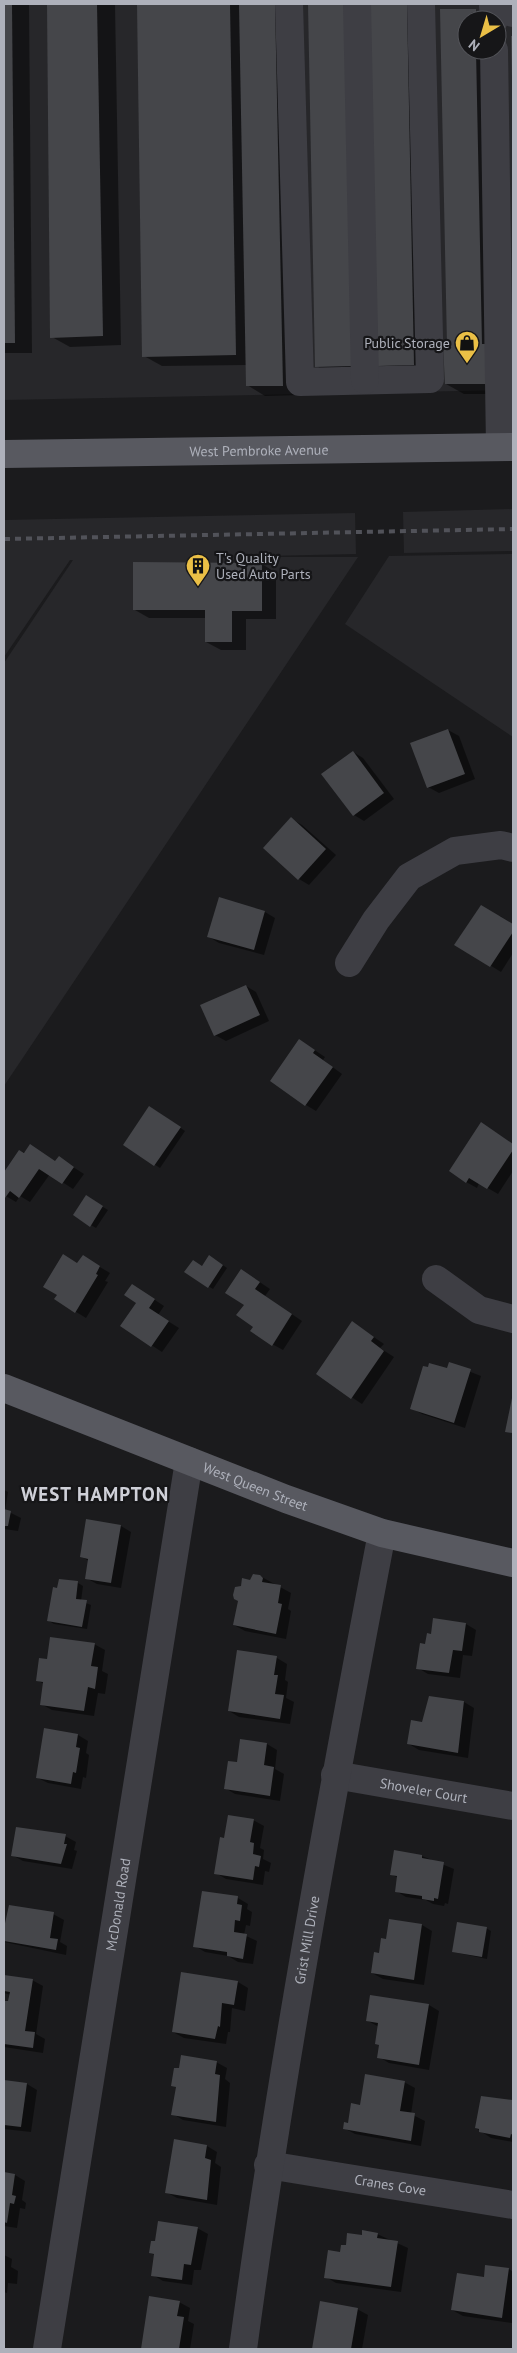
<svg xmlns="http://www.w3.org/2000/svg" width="517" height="2353" font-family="'PT Sans',sans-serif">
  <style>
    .built { fill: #27272a; fill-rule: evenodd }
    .shadow { fill: #0007 }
    .building { fill: #45464a }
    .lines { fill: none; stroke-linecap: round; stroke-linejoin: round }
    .minor { stroke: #3e3e44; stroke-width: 28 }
    .major { stroke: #585960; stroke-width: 28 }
    .rail { stroke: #515259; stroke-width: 4; stroke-dasharray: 6 5; stroke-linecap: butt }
    .labels { text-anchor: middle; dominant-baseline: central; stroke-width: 4.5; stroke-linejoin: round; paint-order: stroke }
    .poi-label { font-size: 14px; fill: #aeb1bb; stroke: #161618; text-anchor: end }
    .street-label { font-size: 14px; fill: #aeb1bb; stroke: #161618 }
    .district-label { font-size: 19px; font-weight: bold; letter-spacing: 1px; fill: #cfd0d8; stroke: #161618 }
  </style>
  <rect width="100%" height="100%" fill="#1b1b1d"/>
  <g class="built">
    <path d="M4,4H513V390L4,400ZM467,20H497V50H467Z"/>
    <path d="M513,509V551L404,553L403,512Z"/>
    <path d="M355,513L356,554L218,557H358L4,1086V663L73,560H70L4,657V520Z"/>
    <path d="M513,554V737L345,624L389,556Z"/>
  </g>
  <g class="shadow">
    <path d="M4,4H29L32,353H4Z"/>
    <path d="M48,4H115L121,345L70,347L52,337Z"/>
    <path d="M138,4H293L300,395L265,396L247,385V365L162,366L144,356Z"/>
    <path d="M310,4H363L370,376H334L316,366Z"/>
    <path d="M372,4H424L432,375H397L379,365Z"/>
    <path d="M442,10H475L493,20H467V50H494L504,394H464L446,384L448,346Z"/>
    <path d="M512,37H513V99Z"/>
    <path d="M262,564L276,573V619H246V650H221L206,642V618H149L135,610Z"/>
    <path d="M448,730L459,736L475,779L439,793L428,787Z"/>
    <path d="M353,752L363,758L394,799L364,821L354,815Z"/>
    <path d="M292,819L302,825L336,855L309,885L299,879L265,848Z"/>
    <path d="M265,912L275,918L264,955L219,943L209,937Z"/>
    <path d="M500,916L513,924V953L501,972L456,944Z"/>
    <path d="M246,986L256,992L269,1021L226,1041L215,1035Z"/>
    <path d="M310,1047L325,1057L323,1060L342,1074L316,1111L306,1105Z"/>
    <path d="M155,1110L185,1131L160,1168L124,1145Z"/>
    <path d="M492,1130L513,1144V1171L498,1194L479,1183L477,1188L466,1182Z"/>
    <path d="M20,1151L56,1162L59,1158L84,1174L73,1189L50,1174L30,1202L20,1196L16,1202L4,1195V1174Z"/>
    <path d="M86,1197L108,1210L96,1228L74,1215Z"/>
    <path d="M83,1257L110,1273L105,1281L108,1282L86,1318L55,1299Z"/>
    <path d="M214,1259L227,1268L213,1289L208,1286Z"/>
    <path d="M252,1277L270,1289L265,1296L302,1321L283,1350L272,1344L255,1327L245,1304Z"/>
    <path d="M143,1292L164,1306L158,1315L179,1328L162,1352L122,1326Z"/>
    <path d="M362,1329L384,1344L380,1348L394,1357L362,1404L317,1374Z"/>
    <path d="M450,1364L481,1376L465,1428L422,1414L411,1408L448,1370Z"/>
    <path d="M4,1490L8,1492L5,1510L21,1518L18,1531L4,1529Z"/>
    <path d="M87,1521L121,1526L131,1532L121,1588L97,1584L86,1578L89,1561L82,1557Z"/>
    <path d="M260,1576L291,1593L288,1609L291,1611L286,1639L245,1631L234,1625L242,1587Z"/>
    <path d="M78,1583L83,1586L81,1601L91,1605L87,1629L54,1624L49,1621L58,1590Z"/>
    <path d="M466,1624L476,1630L472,1656L463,1655L460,1678L428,1674L418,1668L432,1635Z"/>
    <path d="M94,1644L105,1650L102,1671L108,1674L105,1694L98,1693L94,1716L52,1710L41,1704L44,1684L37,1680L48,1661Z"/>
    <path d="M238,1652L277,1658L287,1664L285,1680L288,1682L286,1698L294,1702L290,1724L239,1717L229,1711Z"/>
    <path d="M430,1697L464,1702L474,1708L468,1758L419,1750L409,1744L423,1723Z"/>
    <path d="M45,1730L78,1735L88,1741L86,1753L89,1755L86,1778L83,1777L81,1789L48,1783L38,1778Z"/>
    <path d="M241,1740L267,1744L277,1750L275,1769L284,1774L280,1801L235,1794L225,1788L238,1763Z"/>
    <path d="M253,1820L264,1826L260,1848L264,1850L263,1859L271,1863L269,1872L265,1871L263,1885L226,1879L216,1873L226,1839Z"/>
    <path d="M65,1836L76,1842L74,1850L77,1851L72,1869L23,1861L12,1855Z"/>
    <path d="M395,1852L422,1856L454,1869L448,1904L445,1903L444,1906L433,1904L426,1900L406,1897L396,1891L398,1878L391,1874Z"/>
    <path d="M238,1898L248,1904L247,1909L252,1912L250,1926L246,1925L244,1935L257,1941L253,1964L238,1962L228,1956L205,1952L195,1946Z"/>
    <path d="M53,1914L64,1920L60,1942L67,1946L66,1955L4,1942V1930Z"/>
    <path d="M422,1925L432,1931L424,1985L383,1979L372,1973L387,1940Z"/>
    <path d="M486,1928L491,1931L487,1959L453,1952Z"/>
    <path d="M4,1976L32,1980L43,1986L36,2034L45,2039L43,2053L4,2047V2002L9,2003L11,1995L4,1993Z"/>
    <path d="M238,1982L248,1988L245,2011L232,2008L230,2032H228L226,2044L184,2038L173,2032Z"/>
    <path d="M429,2005L439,2011L429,2070L389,2063L379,2057L381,2046L379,2027L368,2021Z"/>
    <path d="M216,2062L227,2068L225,2079L230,2083L226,2127L183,2120L173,2114L177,2088L173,2085Z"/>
    <path d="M4,2081L27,2084L37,2090L31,2132L4,2129Z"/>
    <path d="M404,2082L415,2088L411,2114L425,2121L421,2146L355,2134L344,2128L361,2106Z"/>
    <path d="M482,2097L513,2101V2142L491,2138L476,2128Z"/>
    <path d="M207,2146L217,2152L215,2163L221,2167L217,2205L177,2198L166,2192Z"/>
    <path d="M4,2173L15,2175L25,2181L22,2200L26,2203L25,2209L20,2208L17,2228L4,2226Z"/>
    <path d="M197,2228L208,2234L201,2270H194L192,2285L163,2281L153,2275L155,2255L150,2253Z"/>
    <path d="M377,2234L408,2248L401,2292L336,2283L326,2277L347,2247L363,2237Z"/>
    <path d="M4,2255L12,2259L11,2267L18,2271L17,2284L8,2283L7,2293L4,2292Z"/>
    <path d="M509,2269L513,2272L512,2323L463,2316L452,2310L485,2278Z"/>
    <path d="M150,2298L179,2302L190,2308L188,2321L194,2324L190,2349H142Z"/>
    <path d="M321,2303L357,2309L368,2315L362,2349H313Z"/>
  </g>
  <g class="building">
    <path d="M4,4H12L15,343H4Z"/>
    <path d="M47,4H97L103,336L50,338Z"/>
    <path d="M137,4H230L236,355L142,357Z"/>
    <path d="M239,4H275L283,386H246Z"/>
    <path d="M308,4H345L352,366L315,367Z"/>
    <path d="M370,4H407L414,365L378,366Z"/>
    <path d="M440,9H476V20H467V50H476L482,344H485L486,384H445L443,345H447Z"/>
    <path d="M511,36H513V79H512Z"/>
    <path d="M133,562L262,563V611H232V642H205V610H133Z"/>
    <path d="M448,729L465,774L427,788L410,743Z"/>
    <path d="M353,751L384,793L353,816L321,774Z"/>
    <path d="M291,817L326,849L298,880L263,848Z"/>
    <path d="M219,897L265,911L254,950L207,937Z"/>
    <path d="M481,905L513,924V932L490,967L454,945Z"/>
    <path d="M246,985L260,1015L214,1036L200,1005Z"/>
    <path d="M299,1039L315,1050L313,1053L333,1067L305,1106L270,1081Z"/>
    <path d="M149,1106L181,1127L154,1166L123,1145Z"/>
    <path d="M481,1122L513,1144V1150L487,1189L469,1178L466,1183L449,1171Z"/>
    <path d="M30,1144L55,1161L59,1156L74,1167L62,1184L39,1169L19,1198L10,1191L5,1198L4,1172L19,1150L24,1153Z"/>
    <path d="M86,1195L103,1206L90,1227L73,1215Z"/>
    <path d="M63,1254L77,1263L83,1255L100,1266L96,1274L98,1275L75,1313L54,1299L57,1295L43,1287Z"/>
    <path d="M209,1255L223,1265L208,1288L184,1272L193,1260L202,1266Z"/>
    <path d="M241,1269L260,1282L255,1289L292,1314L272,1346L250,1331L253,1327L236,1315L244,1305L225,1293Z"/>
    <path d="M132,1284L155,1299L149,1308L169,1321L151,1347L120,1326L136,1303L124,1295Z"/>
    <path d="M352,1321L374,1337L371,1341L384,1351L351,1399L316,1374Z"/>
    <path d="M449,1362L471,1369L454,1423L410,1409L423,1366L428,1367L429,1363L447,1368Z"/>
    <path d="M512,1398L513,1399V1433L505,1432Z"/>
    <path d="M4,1509L11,1511L8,1526H4Z"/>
    <path d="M86,1519L121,1525L111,1583L85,1579L88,1559L80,1557Z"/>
    <path d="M253,1574L260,1575L263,1578L262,1582L281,1585L278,1603L282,1604L276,1634L233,1625L238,1601L234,1599L233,1595L235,1587L241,1586L242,1578L250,1580Z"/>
    <path d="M59,1579L78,1581L76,1599L87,1600L82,1627L47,1621L53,1587L57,1588Z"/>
    <path d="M433,1618L466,1623L462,1651L453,1650L449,1673L416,1669L420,1643L425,1644L427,1633L431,1634Z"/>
    <path d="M50,1637L95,1643L91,1666L98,1667L95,1689L88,1687L84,1711L40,1705L43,1682L36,1681L39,1658L47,1659Z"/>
    <path d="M237,1650L277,1656L274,1675H278L275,1694L284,1695L280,1719L228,1711Z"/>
    <path d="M429,1696L464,1701L458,1753L407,1744L411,1720L422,1722Z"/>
    <path d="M44,1728L78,1734L76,1747L80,1748L76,1773L73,1772L71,1784L36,1778Z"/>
    <path d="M240,1739L267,1743L264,1765L274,1767L270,1796L224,1789L228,1761L237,1762Z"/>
    <path d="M228,1815L254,1819L250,1842L254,1843L253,1854L261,1856L259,1867L255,1866L253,1880L214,1874L220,1837L224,1838Z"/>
    <path d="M16,1827L66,1834L64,1844H67L61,1864L11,1856Z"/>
    <path d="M394,1850L422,1855V1858L444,1862L438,1899L434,1898V1901L422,1899V1896L395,1892L397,1876L390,1875Z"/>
    <path d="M202,1891L238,1896L237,1904L242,1905L240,1921L235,1920L234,1932L247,1934L243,1959L227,1956V1952L193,1947Z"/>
    <path d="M9,1905L54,1912L50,1938L58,1939L56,1950L4,1941V1928Z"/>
    <path d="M389,1919L422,1924L414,1980L371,1973L374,1952L379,1953L381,1938L386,1939Z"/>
    <path d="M457,1922L487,1927L482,1957L452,1952Z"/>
    <path d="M181,1972L238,1981L234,2005L222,2003L220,2027L218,2026L215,2039L172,2032Z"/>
    <path d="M4,1975L33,1979L25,2031L35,2032L33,2048L4,2044V2001H8L10,1992L4,1991Z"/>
    <path d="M370,1995L429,2004L419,2065L377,2058L379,2045L375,2044L378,2023L366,2021Z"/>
    <path d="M181,2055L217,2061L215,2074L220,2075L216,2122L171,2115L176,2087L171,2086L174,2068H179Z"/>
    <path d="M365,2074L405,2081L400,2111L415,2113L411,2141L343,2129L344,2122L348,2123L351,2103L360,2105Z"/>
    <path d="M4,2080L27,2083L21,2127L4,2125Z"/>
    <path d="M481,2096L513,2100V2135L511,2134L510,2138L479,2132V2129L475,2128Z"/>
    <path d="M174,2139L207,2145L205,2158L211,2160L207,2200L165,2193Z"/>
    <path d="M4,2172L15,2174L12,2195L16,2196L14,2204L10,2203L7,2223L4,2222Z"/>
    <path d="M158,2221L198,2227L191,2265L184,2264L182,2280L151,2276L154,2254L149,2253L151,2241H155Z"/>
    <path d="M362,2230L378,2233L377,2238L398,2241L391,2287L324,2278L328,2250L340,2252L341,2245H346L347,2233L362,2235Z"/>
    <path d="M485,2265L509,2268L502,2318L451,2310L457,2273L484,2277Z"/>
    <path d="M149,2296L180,2301L177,2316L184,2317L179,2349H141Z"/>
    <path d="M320,2301L358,2308L351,2349H312Z"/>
  </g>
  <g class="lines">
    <g class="minor">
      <path d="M289,4L300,382L430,379L421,4"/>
      <path d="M357,4L365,380"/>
      <path d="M494,20L493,6L513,13"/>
      <path d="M494,50L500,447"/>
      <path d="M349,963L376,920L409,877L455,851L501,845L513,848"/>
      <path d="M436,1279L479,1310L513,1319"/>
      <path id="s1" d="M335,1775L513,1806"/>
      <path id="s2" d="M268,2165L513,2205"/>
      <path id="s3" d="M47,2349L189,1461"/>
      <path id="s4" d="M243,2349C280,2076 330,1804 382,1533"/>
    </g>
    <g class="major">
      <path id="s5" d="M4,454L513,447"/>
      <path id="s6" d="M4,1388L286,1499L382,1533L513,1563"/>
    </g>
    <path class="rail" d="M4,539L513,529"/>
  </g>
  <defs>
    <symbol id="shop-pin" viewBox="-11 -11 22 30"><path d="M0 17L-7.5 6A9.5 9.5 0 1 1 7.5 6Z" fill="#eabf46" stroke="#161618"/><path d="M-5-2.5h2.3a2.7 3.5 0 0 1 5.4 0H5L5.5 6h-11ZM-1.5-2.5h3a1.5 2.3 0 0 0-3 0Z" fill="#111"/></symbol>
    <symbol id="building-pin" viewBox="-11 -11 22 30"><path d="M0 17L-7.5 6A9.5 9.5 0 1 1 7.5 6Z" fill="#eabf46" stroke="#161618"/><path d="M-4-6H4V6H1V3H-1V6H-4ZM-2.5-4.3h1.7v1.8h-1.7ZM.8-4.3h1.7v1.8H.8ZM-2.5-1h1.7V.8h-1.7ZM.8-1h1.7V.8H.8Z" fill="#111"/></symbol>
  </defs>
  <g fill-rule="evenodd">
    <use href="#shop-pin" x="453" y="329" width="28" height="38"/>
    <use href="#building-pin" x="184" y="552" width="28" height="38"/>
  </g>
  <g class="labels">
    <g class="poi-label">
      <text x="450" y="343">Public Storage</text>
      <text x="216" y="558" text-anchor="start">T's Quality<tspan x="216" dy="16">Used Auto Parts</tspan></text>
    </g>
    <g class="street-label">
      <text stroke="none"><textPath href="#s5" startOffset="255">West Pembroke Avenue</textPath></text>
      <text stroke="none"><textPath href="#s6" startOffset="270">West Queen Street</textPath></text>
      <text stroke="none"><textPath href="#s1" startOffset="90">Shoveler Court</textPath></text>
      <text stroke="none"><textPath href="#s3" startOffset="450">McDonald Road</textPath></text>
      <text stroke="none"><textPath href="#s4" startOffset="414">Grist Mill Drive</textPath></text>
      <text stroke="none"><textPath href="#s2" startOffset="124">Cranes Cove</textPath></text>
    </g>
    <g class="district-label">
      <text x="95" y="1494">WEST HAMPTON</text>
    </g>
  </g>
  <rect width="517" height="2353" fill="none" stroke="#aeb1bb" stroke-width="10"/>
  <g transform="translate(482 35) rotate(218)"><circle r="24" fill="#161618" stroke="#535459"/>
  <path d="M0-4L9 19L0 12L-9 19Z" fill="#eabf46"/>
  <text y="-8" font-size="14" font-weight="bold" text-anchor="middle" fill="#aeb1bb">N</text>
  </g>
</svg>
